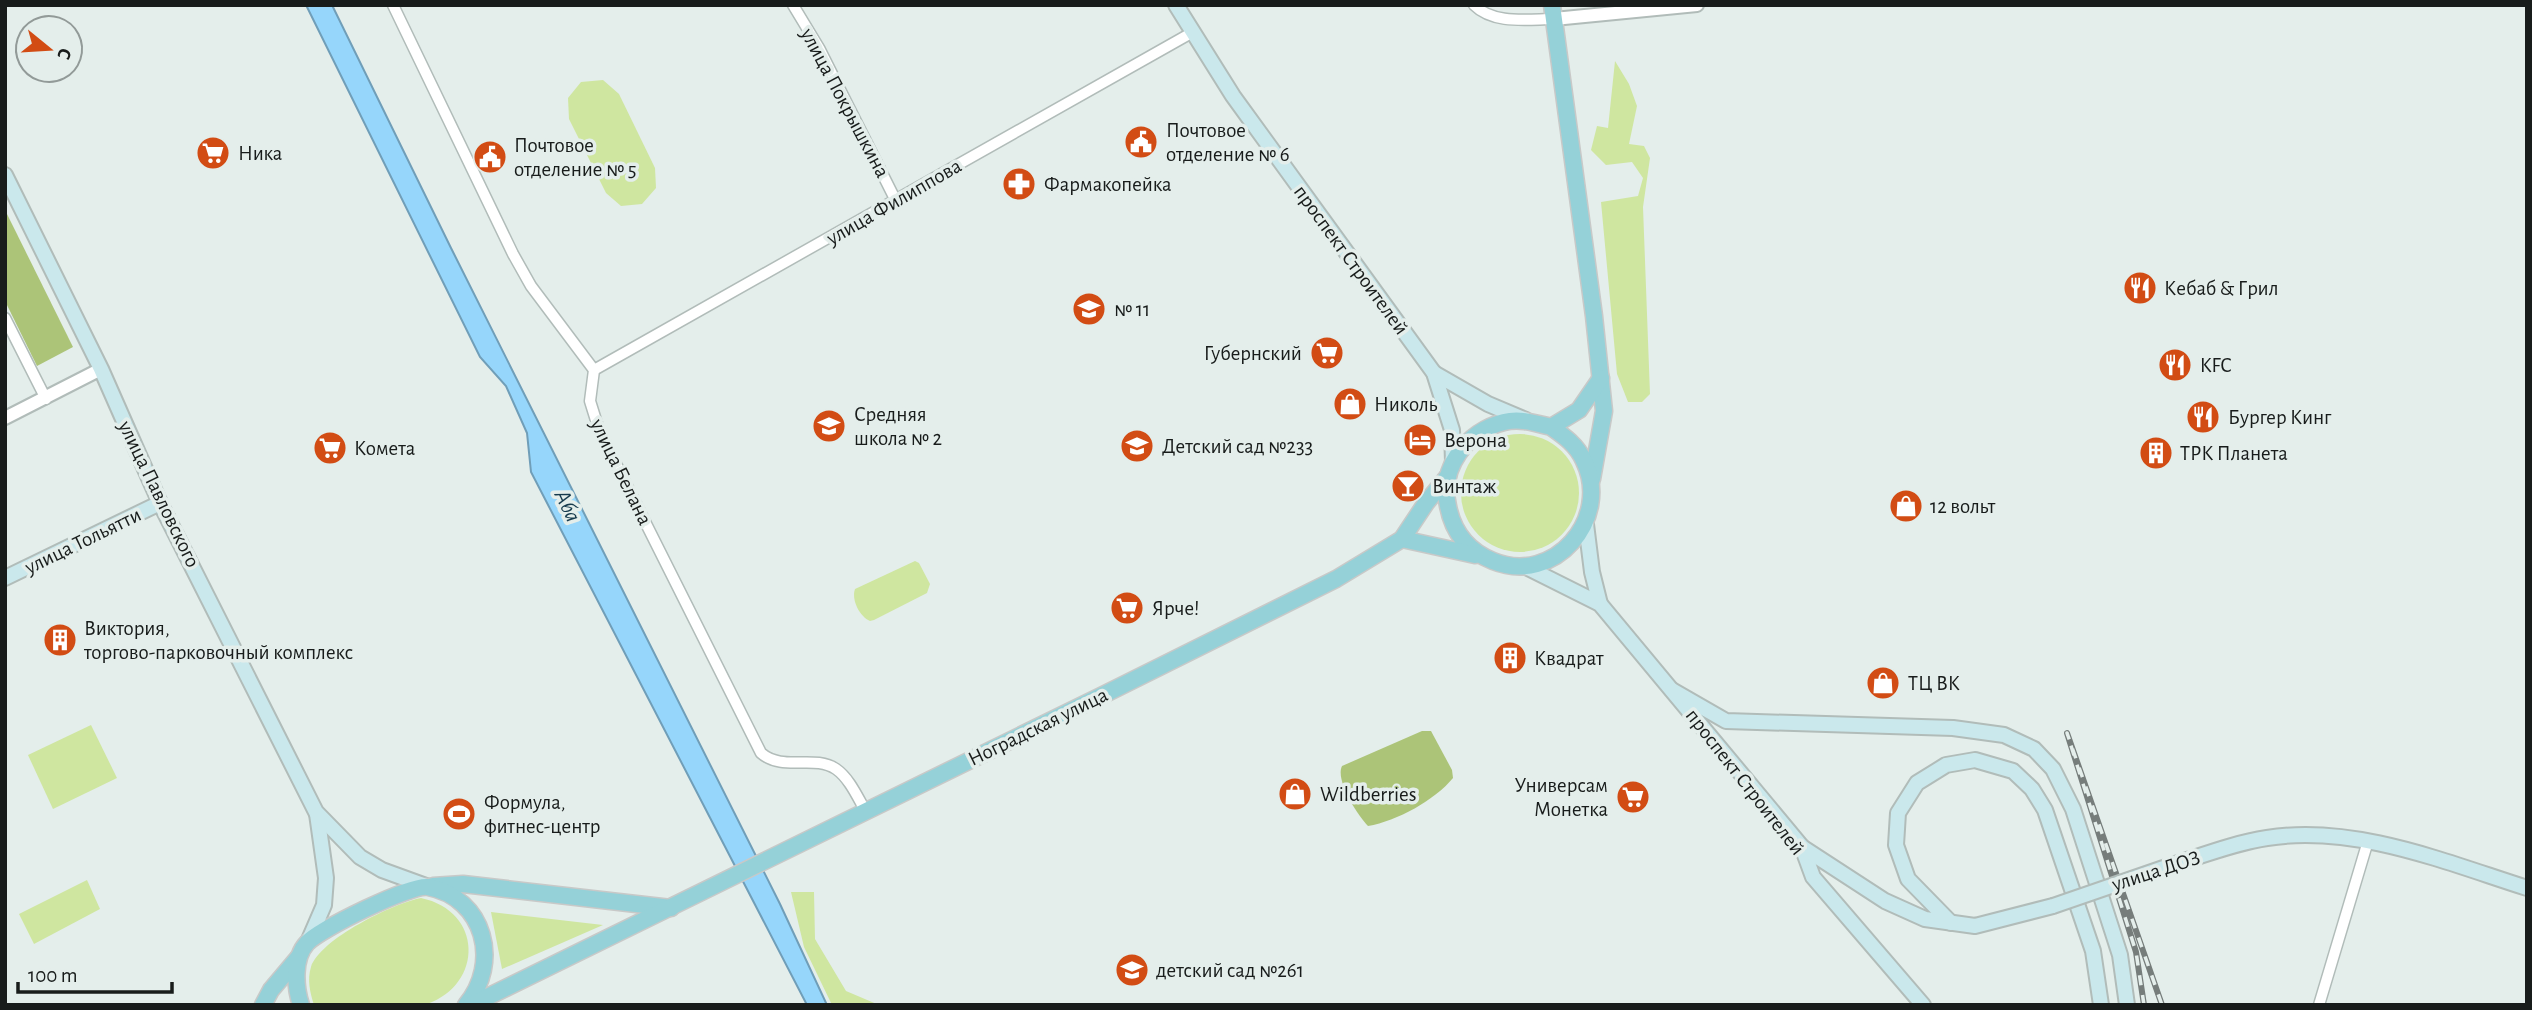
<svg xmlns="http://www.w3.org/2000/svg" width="2532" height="1010" font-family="'Alegreya Sans',sans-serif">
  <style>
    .green { fill: #cfe6a0 }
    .forest { fill: #acc478 }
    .water { fill: #96d6fb; stroke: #709eb8; stroke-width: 2 }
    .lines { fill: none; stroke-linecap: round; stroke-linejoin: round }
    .minor-casing { stroke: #b1bcb9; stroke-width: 13 }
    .tertiary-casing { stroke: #b1bcb9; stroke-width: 16 }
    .secondary-casing { stroke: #b1bcb9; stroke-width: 18 }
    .primary-casing { stroke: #c8c9c8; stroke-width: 19 }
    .minor { stroke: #fff; stroke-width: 10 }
    .tertiary { stroke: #fff; stroke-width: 12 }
    .secondary { stroke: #cae8ec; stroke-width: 14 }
    .primary { stroke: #95d1d8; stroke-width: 16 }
    .rail-casing { stroke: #767d7b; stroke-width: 6 }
    .rail { stroke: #e4eeeb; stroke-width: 3.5; stroke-dasharray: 10; stroke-linecap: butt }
    .secondary-bridge-casing { stroke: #b1bcb9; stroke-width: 18; stroke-linecap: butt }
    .secondary-bridge { stroke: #cae8ec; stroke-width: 14 }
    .labels { text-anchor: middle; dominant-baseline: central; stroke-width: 7; stroke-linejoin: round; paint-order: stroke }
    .street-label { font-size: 21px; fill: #181c1b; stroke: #e4eeeb }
    .poi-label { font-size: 21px; fill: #181c1b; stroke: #e4eeeb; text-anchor: start }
    .water-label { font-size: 23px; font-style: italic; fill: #153a4d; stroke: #e4eeeb }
  </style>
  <rect width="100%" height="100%" fill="#e4eeeb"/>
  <g class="green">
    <path d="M1615,61L1629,84L1637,106L1629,144L1644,146L1650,158L1643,207L1650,394L1642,402H1628L1617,374L1601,202L1638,196L1643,178L1632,162L1606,165L1591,150L1597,126L1608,128Z"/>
    <path d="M603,80L619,94L655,168L656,188L642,204L621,206L606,193L569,119L568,98L581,82Z"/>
    <circle cx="1520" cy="493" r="59"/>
    <path d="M915,561L919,563L930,584L927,593L874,620L870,621C860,617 851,600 855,589Z"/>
    <path d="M91,725L117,778L53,809L28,755Z"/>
    <path d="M87,880L100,909L34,944L19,914Z"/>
    <path d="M791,892H814L815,939L846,991L879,1005H832L804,947Z"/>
    <path d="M421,898C483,911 484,984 427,1004C418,1007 405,1005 395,1005C368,1005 341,1005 314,1005C310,992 307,980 311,967C320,939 394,903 421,898Z"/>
    <path d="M491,912L603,925L502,969Z"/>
  </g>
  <g class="forest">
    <path d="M5,210L73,347L37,366L5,301Z"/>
    <path d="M1422,731H1431L1452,770L1453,778C1435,800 1397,821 1368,826C1357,815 1335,780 1342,766Z"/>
  </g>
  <path class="water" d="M306,5H332L451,248L780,904L827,1005H807L531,472L527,433L506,386L480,357Z"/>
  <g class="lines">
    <defs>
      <g id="minor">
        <path d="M393,5L513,254L531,286L594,370L590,401L599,430L761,753C783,772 814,754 836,769C849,778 857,796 865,810"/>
        <path d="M793,5L819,48L896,201"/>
        <path d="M1474,5C1494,25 1529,19 1554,19"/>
        <path d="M5,318L46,399"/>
        <path d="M594,370L1193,32"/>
        <path d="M2319,1005L2368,841"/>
      </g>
      <g id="tertiary">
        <path d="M1554,19L1697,5"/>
        <path d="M5,418L101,369"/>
      </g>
      <g id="secondary">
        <path d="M1176,5L1233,96L1434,373L1452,430L1453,462"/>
        <path d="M5,175L101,369L160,503L316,812L360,857L382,870L426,886"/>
        <path d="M1434,373L1488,404L1526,420"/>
        <path d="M1586,524L1592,572L1600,604"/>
        <path d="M1526,567L1600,604L1802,847L1813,877L1923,1005"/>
        <path d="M5,578L160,503"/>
        <path d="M1672,690L1726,721L1953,728L2004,735L2034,749L2053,769L2073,809L2120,955L2127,1005"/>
        <path d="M1802,847L1885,901L1925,919L1975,926L2053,906"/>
        <path d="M2169,866C2201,856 2234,843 2267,838C2354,824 2445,862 2527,888"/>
        <path d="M1951,923L1908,879L1896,845L1898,813L1917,783L1946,765L1975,760L2013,771L2032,789L2045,810L2093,951L2101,1005"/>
        <path d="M308,942L324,905L326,878L317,814"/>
      </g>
      <g id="primary">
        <path d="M1552,5L1594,316L1604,411L1592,479"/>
        <path d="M1551,427C1564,436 1577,445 1584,461C1612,519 1554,586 1493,561C1468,551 1453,532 1448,506C1439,468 1467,431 1504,422C1520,418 1535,423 1551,427L1579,410L1601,378"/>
        <path d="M1402,539L1475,555"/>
        <path d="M433,886L463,884L671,908"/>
        <path d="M263,1005L271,990L298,958"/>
        <path d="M301,1005C295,987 293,958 307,943C320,929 411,884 428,887C485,898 501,963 466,1005"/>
        <path d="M471,1005L1101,696L1336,579L1402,539L1426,503L1448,476"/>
      </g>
    </defs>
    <use href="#minor" class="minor-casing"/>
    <use href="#tertiary" class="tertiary-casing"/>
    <use href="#secondary" class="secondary-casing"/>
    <use href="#primary" class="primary-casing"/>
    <use href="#minor" class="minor"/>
    <use href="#tertiary" class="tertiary"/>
    <use href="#secondary" class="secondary"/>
    <use href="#primary" class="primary"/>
    <defs>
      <path id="rail" d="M2144,1005L2136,952L2067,733L2162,1005"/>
    </defs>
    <use href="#rail" class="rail-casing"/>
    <use href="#rail" class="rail"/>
    <defs>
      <path id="secondary-bridge" d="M2053,906L2169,866"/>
    </defs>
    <use href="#secondary-bridge" class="secondary-bridge-casing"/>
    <use href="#secondary-bridge" class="secondary-bridge"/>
  </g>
  <defs>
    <symbol id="civic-disc" viewBox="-11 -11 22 22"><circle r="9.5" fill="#d24c14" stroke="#e4eeeb"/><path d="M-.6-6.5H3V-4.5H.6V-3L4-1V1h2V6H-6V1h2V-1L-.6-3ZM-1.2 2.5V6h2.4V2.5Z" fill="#fff"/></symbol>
    <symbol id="supermarket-disc" viewBox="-11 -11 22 22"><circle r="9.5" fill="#d24c14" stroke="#e4eeeb"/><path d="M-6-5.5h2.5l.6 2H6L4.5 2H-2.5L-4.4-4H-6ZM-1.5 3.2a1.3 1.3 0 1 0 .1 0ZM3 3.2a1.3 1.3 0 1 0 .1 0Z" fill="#fff"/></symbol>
    <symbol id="pharmacy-disc" viewBox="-11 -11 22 22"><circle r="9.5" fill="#d24c14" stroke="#e4eeeb"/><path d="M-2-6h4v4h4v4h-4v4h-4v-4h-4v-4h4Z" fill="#fff"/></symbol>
    <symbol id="restaurant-disc" viewBox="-11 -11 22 22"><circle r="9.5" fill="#d24c14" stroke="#e4eeeb"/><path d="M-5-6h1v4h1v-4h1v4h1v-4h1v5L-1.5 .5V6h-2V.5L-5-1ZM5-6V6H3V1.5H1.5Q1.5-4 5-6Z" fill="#fff"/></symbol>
    <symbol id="school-disc" viewBox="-11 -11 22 22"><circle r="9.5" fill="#d24c14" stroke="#e4eeeb"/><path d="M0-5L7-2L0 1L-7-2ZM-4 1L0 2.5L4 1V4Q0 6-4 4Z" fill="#fff"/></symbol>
    <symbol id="shop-disc" viewBox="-11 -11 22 22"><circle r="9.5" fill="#d24c14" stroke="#e4eeeb"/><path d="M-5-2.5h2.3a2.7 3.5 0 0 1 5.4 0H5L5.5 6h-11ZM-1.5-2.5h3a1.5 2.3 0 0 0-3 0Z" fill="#fff"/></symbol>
    <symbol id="hotel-disc" viewBox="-11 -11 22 22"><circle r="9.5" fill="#d24c14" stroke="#e4eeeb"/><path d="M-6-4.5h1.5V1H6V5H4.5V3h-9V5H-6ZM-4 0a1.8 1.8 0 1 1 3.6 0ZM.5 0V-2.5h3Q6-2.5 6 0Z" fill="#fff"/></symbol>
    <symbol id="building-disc" viewBox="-11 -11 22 22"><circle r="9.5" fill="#d24c14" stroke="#e4eeeb"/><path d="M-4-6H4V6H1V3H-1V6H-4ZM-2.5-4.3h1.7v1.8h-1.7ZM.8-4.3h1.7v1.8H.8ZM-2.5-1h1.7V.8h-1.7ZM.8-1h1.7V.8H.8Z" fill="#fff"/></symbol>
    <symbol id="bar-disc" viewBox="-11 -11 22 22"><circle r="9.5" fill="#d24c14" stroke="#e4eeeb"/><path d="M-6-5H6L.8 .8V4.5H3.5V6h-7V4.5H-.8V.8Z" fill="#fff"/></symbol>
    <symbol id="stadium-disc" viewBox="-11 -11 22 22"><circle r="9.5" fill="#d24c14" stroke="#e4eeeb"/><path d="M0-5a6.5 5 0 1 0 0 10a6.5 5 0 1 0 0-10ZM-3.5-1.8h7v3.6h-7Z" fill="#fff"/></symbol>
  </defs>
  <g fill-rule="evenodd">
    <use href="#civic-disc" x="1122" y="123" width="38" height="38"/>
    <use href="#supermarket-disc" x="194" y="134" width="38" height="38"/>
    <use href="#civic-disc" x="471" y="138" width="38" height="38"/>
    <use href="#pharmacy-disc" x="1000" y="165" width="38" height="38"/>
    <use href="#restaurant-disc" x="2121" y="269" width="38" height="38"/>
    <use href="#school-disc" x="1070" y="290" width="38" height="38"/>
    <use href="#supermarket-disc" x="1308" y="334" width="38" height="38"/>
    <use href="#restaurant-disc" x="2156" y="346" width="38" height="38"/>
    <use href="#shop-disc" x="1331" y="385" width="38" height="38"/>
    <use href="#restaurant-disc" x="2184" y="398" width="38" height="38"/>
    <use href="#school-disc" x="810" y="407" width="38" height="38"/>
    <use href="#hotel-disc" x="1401" y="421" width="38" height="38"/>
    <use href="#school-disc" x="1118" y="427" width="38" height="38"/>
    <use href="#supermarket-disc" x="311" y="429" width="38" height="38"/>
    <use href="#building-disc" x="2137" y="434" width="38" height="38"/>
    <use href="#bar-disc" x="1389" y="467" width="38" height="38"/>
    <use href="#shop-disc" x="1887" y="487" width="38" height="38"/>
    <use href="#supermarket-disc" x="1108" y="589" width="38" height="38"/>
    <use href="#building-disc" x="41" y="621" width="38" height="38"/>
    <use href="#building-disc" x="1491" y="639" width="38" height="38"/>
    <use href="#shop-disc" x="1864" y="664" width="38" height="38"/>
    <use href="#shop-disc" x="1276" y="775" width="38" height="38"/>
    <use href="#supermarket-disc" x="1614" y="778" width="38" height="38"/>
    <use href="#stadium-disc" x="440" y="795" width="38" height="38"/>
    <use href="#school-disc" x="1113" y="951" width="38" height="38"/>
  </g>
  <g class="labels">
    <g class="street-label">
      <text transform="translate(845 103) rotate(62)">улица Покрышкина</text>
      <text transform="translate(894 202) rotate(-30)">улица Филиппова</text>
      <text transform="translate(1351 260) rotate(54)">проспект Строителей</text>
      <text transform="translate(621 472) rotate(64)">улица Белана</text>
      <text transform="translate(159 494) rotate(64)">улица Павловского</text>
      <text transform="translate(83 541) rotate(-26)">улица Тольятти</text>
      <text transform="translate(1038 727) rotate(-26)">Ноградская улица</text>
      <text transform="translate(1745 782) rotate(52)">проспект Строителей</text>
      <text transform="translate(2156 871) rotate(-18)">улица ДОЗ</text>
    </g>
    <g class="poi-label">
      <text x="1166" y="130">Почтовое<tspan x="1166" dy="24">отделение № 6</tspan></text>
      <text x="514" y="145">Почтовое<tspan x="514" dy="24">отделение № 5</tspan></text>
      <text x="238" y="153">Ника</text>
      <text x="1044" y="184">Фармакопейка</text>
      <text x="2164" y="288">Кeбаб &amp; Грил</text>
      <text x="1114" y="309">№ 11</text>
      <text x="1302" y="353" text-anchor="end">Губернский</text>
      <text x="2200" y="365">KFC</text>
      <text x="1374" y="404">Николь</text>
      <text x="854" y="414">Средняя<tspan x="854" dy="24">школа № 2</tspan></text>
      <text x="2228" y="417">Бургер Кинг</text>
      <text x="1444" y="440">Верона</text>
      <text x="1162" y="446">Детский сад №233</text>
      <text x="354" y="448">Комета</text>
      <text x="2180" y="453">ТРК Планета</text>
      <text x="1432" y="486">Винтаж</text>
      <text x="1930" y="506">12 вольт</text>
      <text x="1152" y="608">Ярче!</text>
      <text x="84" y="628">Виктория,<tspan x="84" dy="24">торгово-парковочный комплекс</tspan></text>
      <text x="1534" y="658">Квадрат</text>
      <text x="1908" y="683">ТЦ ВК</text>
      <text x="1608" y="785" text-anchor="end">Универсам<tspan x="1608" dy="24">Монетка</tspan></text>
      <text x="1320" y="794">Wildberries</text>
      <text x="484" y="802">Формула,<tspan x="484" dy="24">фитнес-центр</tspan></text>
      <text x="1156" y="970">детский сад №261</text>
    </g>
    <g class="water-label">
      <text transform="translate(567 506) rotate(64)">Аба</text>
    </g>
  </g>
  <rect width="2532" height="1010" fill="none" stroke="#181c1b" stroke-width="14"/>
  <g transform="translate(49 49) rotate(108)"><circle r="33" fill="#e4eeeb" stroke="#929a98" stroke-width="2"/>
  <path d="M0-5L12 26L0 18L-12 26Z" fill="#d24c14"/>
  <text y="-10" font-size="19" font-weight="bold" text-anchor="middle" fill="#181c1b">С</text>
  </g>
  <path d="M18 982v10h154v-10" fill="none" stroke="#181c1b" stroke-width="3.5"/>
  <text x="28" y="982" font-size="21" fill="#181c1b" stroke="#e4eeeb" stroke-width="5" paint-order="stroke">100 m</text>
</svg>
